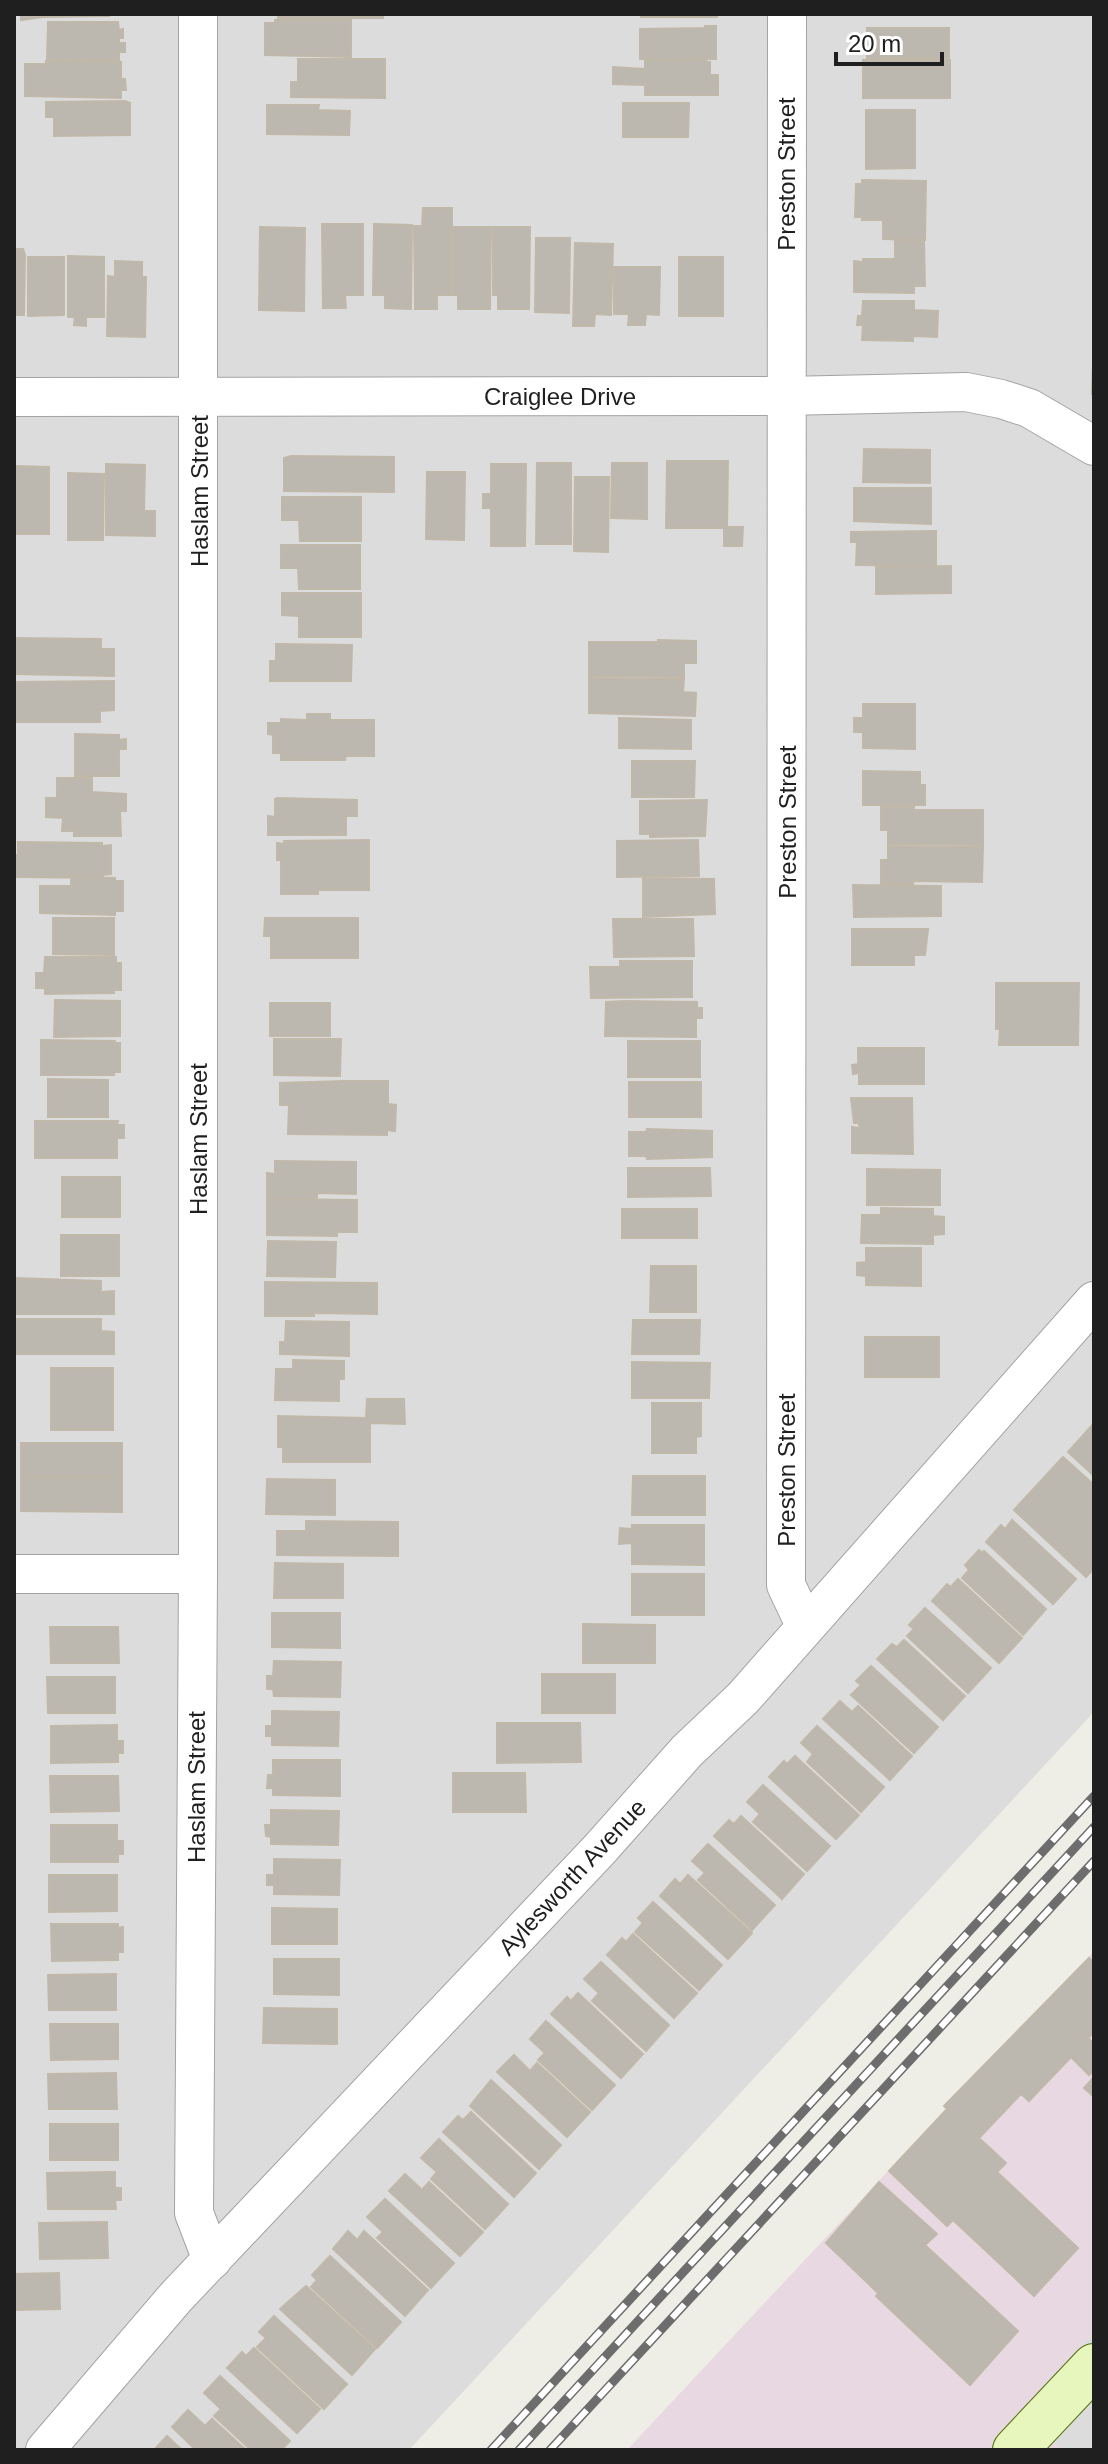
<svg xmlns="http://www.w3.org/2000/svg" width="1108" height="2464" font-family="Arial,sans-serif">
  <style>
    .residential { fill: #dddcdc }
    .industrial { fill: #e8d8e1 }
    .building { fill: #bcb7af; stroke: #c0b8a9; stroke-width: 2 }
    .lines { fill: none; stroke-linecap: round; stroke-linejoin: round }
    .street-casing { stroke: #a3a3a3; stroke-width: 40 }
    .secondary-casing { stroke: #4f710b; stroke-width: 46 }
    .street { stroke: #fff; stroke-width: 38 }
    .secondary { stroke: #e6f6bc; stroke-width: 44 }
    .rail-casing { stroke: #6d6d6d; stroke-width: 9 }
    .rail { stroke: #fff; stroke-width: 6; stroke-dasharray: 18; stroke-linecap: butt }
    .labels { text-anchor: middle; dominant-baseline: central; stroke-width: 7; stroke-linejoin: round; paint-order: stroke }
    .street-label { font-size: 24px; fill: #1f1f1f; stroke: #fff }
  </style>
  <rect width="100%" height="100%" fill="#efeee6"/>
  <g class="residential">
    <path d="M14,14H1094V1712L409,2450H14Z"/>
    <path d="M1094,2333V2450H1060L1031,2400Z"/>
  </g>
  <path class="industrial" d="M1094,1951V2333L1031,2400L1060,2450H627Z"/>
  <g class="building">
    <path d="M21,14H109V16L43,17L21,20Z"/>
    <rect x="278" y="14" width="105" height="4"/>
    <rect x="641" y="14" width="76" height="3"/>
    <path d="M275,20H351V57L265,55V23H275Z"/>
    <path d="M48,22H118L119,30L123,29V38H119V43H125V52H119V60H47Z"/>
    <path d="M705,26H716V59H640V29L705,28Z"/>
    <rect x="867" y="28" width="82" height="30"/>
    <path d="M298,59H385V98L291,97V82H298Z"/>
    <path d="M707,59L706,62H710V75H718V95H645V85L613,84V67L645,69V60Z"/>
    <rect x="863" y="60" width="87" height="38"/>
    <path d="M46,61L121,62V79H125L126,90H121V98L25,96V64H46Z"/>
    <path d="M125,101L130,103V135L54,136V117H46V102Z"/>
    <path d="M623,103H689L688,137H623Z"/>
    <path d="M267,105H319L318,110L350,111L349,135L267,134Z"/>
    <path d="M866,110H915V168L866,169Z"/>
    <path d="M862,180L926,181L925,240L883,239V220H862V217H855L856,184H862Z"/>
    <path d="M423,208H452V295H437V309H415L414,226H422Z"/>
    <path d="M322,224H363V295H345L346,308H323Z"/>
    <path d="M374,224L412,225L411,309L385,308V295H373Z"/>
    <path d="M260,227L305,228L304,311L259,310Z"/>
    <path d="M454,227H491L490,309H458V295H453Z"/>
    <path d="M493,227H530L529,309H498V295H493Z"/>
    <path d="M536,238H570L569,313L535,312Z"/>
    <path d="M895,240L924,241L925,286H914V293L854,292V261L863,262V259H895Z"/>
    <path d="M575,243L613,244L611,315L595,314L594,326H573Z"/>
    <path d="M14,249H23L25,255L24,315H14Z"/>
    <path d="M68,256L104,257V317H86V326L74,325L75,317H68Z"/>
    <path d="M28,257H64V315L28,316Z"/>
    <rect x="679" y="257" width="44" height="59"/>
    <path d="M115,261L142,262V277H146L145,337L107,336L108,276L115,277Z"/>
    <path d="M614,267H660L659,315L646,314L645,325H628L629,314H614Z"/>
    <path d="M863,301H914V310L938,311L937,337L913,336V341L862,340L863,325H857L858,316H862Z"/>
    <path d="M1094,335V394H1092Z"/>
    <path d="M864,449L930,450V483L863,482Z"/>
    <path d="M291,456L394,457V492L284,491V458Z"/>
    <path d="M667,461H728L727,527H743L742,546H724V528H666Z"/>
    <path d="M537,463H571V544H536Z"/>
    <path d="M612,463H647V519L611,518Z"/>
    <path d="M106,464L145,465L144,511H155V536L106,535Z"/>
    <path d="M491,464H526L525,546H491V508H483V494H491Z"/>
    <path d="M14,466L49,467V534H14Z"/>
    <path d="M427,472H465L464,540L426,539Z"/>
    <path d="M68,473L104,474L103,540H68Z"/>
    <path d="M575,477H609L608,552L574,551Z"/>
    <path d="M854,488H931V524L854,521Z"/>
    <path d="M282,497H361V541H300L299,520H282Z"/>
    <path d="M936,531V566L856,565L857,542H851V532Z"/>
    <path d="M281,545H360V589H299L298,568H281Z"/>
    <path d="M951,566V593L876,594V567Z"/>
    <path d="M282,593H361V637H299V616L282,615Z"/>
    <path d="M14,638L101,639V649H114V676L14,674Z"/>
    <path d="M658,640L696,641V663H684V677L589,676V642H658Z"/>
    <path d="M276,644L352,645L351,681H270V661H276Z"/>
    <path d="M589,678L684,679L683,692L696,693L695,716L589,713Z"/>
    <path d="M114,681V710L100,711V722H14V682Z"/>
    <path d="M863,704H915V749L863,748V732H854V718H863Z"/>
    <path d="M307,714H330V720H374V756H346L345,760H281V753H273V735L268,734V723H281V719L307,720Z"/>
    <path d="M619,718L691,720V749L619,748Z"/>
    <path d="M75,734L119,735V740L126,739V749H119V776H75Z"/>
    <path d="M632,761H695L694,797H632Z"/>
    <path d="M863,771L920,772V785H925V805H863Z"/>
    <path d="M57,778H92V792L126,794V811H120L121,836H74V831H62L63,818L46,817V798H57Z"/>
    <path d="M277,798L357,800V816H346V835H268V816L275,817V799Z"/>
    <path d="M707,800L705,836L650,837V834H640V801Z"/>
    <path d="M881,807H914V810H983V845L888,844V830H881Z"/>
    <path d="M369,840V890H318V894H281V860H277V843L284,844V841Z"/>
    <path d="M698,840L699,876L617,877V841Z"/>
    <path d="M18,842L102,843V846L111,845V874L103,875V878L17,877L14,875V855H18Z"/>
    <path d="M888,846L983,847L982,882L913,881V884H881V860H888Z"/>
    <path d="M71,877L115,878V881H123V911H115V915L40,913V886H71Z"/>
    <path d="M643,878L714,879L715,914L643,917Z"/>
    <path d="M853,885L941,886V916L854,917Z"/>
    <path d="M53,918H114V955L53,954Z"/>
    <path d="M265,918H358V958H271V936H264Z"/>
    <path d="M613,919H693L694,956L614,957Z"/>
    <path d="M852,929H928L925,955H914V965H852Z"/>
    <path d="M45,957H116V963H121V990H114V993L45,994V988H36V973H44Z"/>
    <path d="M620,961H692V997L591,998L590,967H620Z"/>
    <path d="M996,983H1079L1078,1045H999L1000,1029H996Z"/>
    <path d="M55,1000L120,1001V1036L54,1037Z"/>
    <path d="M624,1001L697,1002V1008H702V1018H696V1037L605,1036L606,1002Z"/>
    <rect x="270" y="1003" width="60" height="33"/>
    <path d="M274,1039H341L340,1076L274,1075Z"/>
    <path d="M41,1040L115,1041V1043H120V1072H114V1075H41Z"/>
    <rect x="628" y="1041" width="72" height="36"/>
    <path d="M858,1048H924V1084H859V1073L853,1074L852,1065L858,1064Z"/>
    <path d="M48,1079L108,1080V1117H48Z"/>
    <path d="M344,1081H388V1104L396,1105L395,1131L387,1130V1135L288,1134L289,1105H280V1083Z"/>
    <rect x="629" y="1082" width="72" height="35"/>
    <path d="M851,1098H912L913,1154L852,1153V1127L859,1128V1123H854Z"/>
    <path d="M35,1121H118L117,1125H124V1138H117V1158H35Z"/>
    <path d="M647,1129L712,1131V1157L647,1159L646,1156H629V1132H646Z"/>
    <path d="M275,1161L356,1162V1194L317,1193V1199H267V1173L275,1174Z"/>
    <path d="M628,1168H710L711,1196L628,1197Z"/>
    <path d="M867,1169L940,1170V1205H867Z"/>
    <rect x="62" y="1177" width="58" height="40"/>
    <path d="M267,1199L357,1200V1232H337V1236L267,1235Z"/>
    <path d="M881,1208L933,1209V1216L944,1217V1234L933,1235V1244L861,1243L862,1215H881Z"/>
    <rect x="622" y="1209" width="75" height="29"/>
    <rect x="61" y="1235" width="58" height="41"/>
    <path d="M268,1241L336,1242L335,1277L267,1276Z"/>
    <path d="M866,1248H921V1286L866,1285V1276L857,1275V1263L866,1262Z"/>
    <path d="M651,1266H696V1312H650Z"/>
    <path d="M14,1278L101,1281V1292L114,1291V1314H14Z"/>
    <path d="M265,1282L377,1283V1314L314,1313V1316H265Z"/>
    <path d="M14,1319H101V1331L114,1332V1354H14Z"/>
    <path d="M633,1320H700L699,1354H632Z"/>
    <path d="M286,1321L349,1322V1356L280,1354V1342H285Z"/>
    <rect x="865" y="1337" width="74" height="40"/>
    <path d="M293,1360L344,1361V1379H339V1401L275,1400L276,1369H293Z"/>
    <path d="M632,1362L710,1363L709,1398H632Z"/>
    <rect x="51" y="1368" width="62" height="62"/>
    <path d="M367,1399H404L405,1424L370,1423V1462H283V1447H278V1416L366,1418Z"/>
    <path d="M652,1403H701V1436L696,1437V1453H652Z"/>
    <path d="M1094,1423V1476L1068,1452Z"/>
    <rect x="21" y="1443" width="101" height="34"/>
    <path d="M1063,1457L1094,1485V1568L1086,1577L1014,1510Z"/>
    <path d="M633,1476H705V1515H632Z"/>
    <path d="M21,1477H122V1512L21,1511Z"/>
    <path d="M267,1479L335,1480V1515L266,1514Z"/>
    <path d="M1012,1520L1076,1579L1053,1604L986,1542L1001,1525L1005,1529Z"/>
    <path d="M306,1521L398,1522V1556L277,1555V1531H306Z"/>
    <path d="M632,1525H704V1565L632,1564V1543L619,1544L620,1528L632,1529Z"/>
    <path d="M979,1550L982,1553L984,1551L1046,1609L1023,1635L962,1578L969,1570L965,1565Z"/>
    <path d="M275,1563L343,1564V1598H274Z"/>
    <rect x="632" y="1574" width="72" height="41"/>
    <path d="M958,1579L1022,1638L999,1663L932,1601L947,1584L951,1587Z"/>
    <path d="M925,1608L991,1668L968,1693L907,1636L914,1629L909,1625Z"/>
    <path d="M272,1613H340V1648L272,1647Z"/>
    <path d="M583,1624L655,1625V1663H583Z"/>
    <path d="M50,1627H118L119,1663H51Z"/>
    <path d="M904,1640L965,1696L943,1720L877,1659L892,1644L897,1647Z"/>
    <path d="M274,1661L341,1662L340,1697L274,1696L273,1689H267V1676H273Z"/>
    <path d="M871,1666L938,1727L914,1753L851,1695L861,1685L856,1681Z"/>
    <rect x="542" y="1674" width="73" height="39"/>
    <path d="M47,1677H115V1713H48Z"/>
    <path d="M840,1701L852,1712L858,1706L912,1756L890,1780L823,1719Z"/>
    <path d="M272,1711L339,1712L338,1746L272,1745V1736H266V1726H272Z"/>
    <path d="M497,1723H580L581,1762L497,1763Z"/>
    <path d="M117,1725V1741H123V1753H118V1762L51,1763V1726Z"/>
    <path d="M817,1726L884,1787L861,1812L807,1762L813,1754L801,1743Z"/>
    <path d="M795,1756L859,1815L836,1839L769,1777L784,1761L787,1764Z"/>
    <path d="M273,1760H340V1796L273,1795V1788H267L268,1775H273Z"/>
    <path d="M453,1773H525L526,1812H453Z"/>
    <path d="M50,1776H118L119,1811L51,1812Z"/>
    <path d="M763,1785L830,1846L807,1871L753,1822L760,1814L747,1802Z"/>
    <path d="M271,1810L339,1811L338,1845L271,1844V1837L266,1836L265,1825H271Z"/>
    <path d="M741,1816L804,1874L782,1899L714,1836L729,1820L734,1824Z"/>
    <path d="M51,1825H117V1841H123V1854H118V1862H51Z"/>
    <path d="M708,1844L775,1905L752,1930L698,1880L705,1873L692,1861Z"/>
    <path d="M274,1859L340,1860L339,1895L274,1894V1885H267V1875H274Z"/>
    <path d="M49,1875H117V1911L49,1912Z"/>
    <path d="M688,1875L752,1933L728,1959L660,1896L675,1879L680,1884Z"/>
    <path d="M653,1902L722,1965L699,1990L635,1932L643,1923L638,1918Z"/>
    <path d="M272,1908L337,1909V1944H272Z"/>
    <path d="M51,1924H118V1928L123,1927V1952H118V1960L52,1961Z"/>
    <path d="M633,1934L697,1993L674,2018L607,1955L622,1938L626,1942Z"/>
    <path d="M1089,1958L1094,1963V2032L1088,2038L1094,2044V2070L1089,2075L1071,2057L1029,2101L1021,2094L979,2138L1006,2163L997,2172L1078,2248L1034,2296L953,2220L947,2226L889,2171L947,2109L944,2106Z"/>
    <path d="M274,1959H339V1995L274,1994Z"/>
    <path d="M601,1962L669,2025L646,2051L592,2001L599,1993L584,1979Z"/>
    <path d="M116,1974V2010H49L48,1975Z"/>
    <path d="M578,1993L643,2054L621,2078L551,2014L567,1997L571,2001Z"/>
    <path d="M264,2008L337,2009V2044L263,2043Z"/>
    <path d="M546,2021L615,2085L592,2110L538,2060L545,2053L530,2039Z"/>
    <path d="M50,2024H118V2059L51,2060Z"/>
    <path d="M514,2055L530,2071L537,2063L590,2112L567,2137L497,2072Z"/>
    <path d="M116,2073L117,2109H49L48,2074Z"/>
    <path d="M1094,2077V2097L1084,2088Z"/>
    <path d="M491,2080L561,2145L539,2169L470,2106Z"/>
    <path d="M471,2112L536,2173L514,2197L443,2132L458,2116L463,2120Z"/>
    <rect x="50" y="2124" width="68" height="36"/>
    <path d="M439,2139L508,2204L485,2229L431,2179L437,2172L421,2158Z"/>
    <path d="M115,2172V2188H121V2200H115L116,2209H48L47,2173Z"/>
    <path d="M405,2174L422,2190L429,2182L483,2232L460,2256L389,2191Z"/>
    <path d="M879,2182L937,2234L925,2245L1018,2331L970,2385L876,2296L878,2293L826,2243Z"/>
    <path d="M385,2199L454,2263L431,2288L377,2238L383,2232L367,2217Z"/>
    <path d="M107,2222L108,2258L40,2259L39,2223Z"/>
    <path d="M348,2231L357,2240L364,2231L428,2290L405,2316L333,2249Z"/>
    <path d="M330,2256L401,2322L377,2348L311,2287L317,2280L312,2275Z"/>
    <path d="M59,2273L60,2309L14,2310V2274Z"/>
    <path d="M306,2286L375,2349L352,2375L280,2309Z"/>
    <path d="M274,2316L347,2384L324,2409L257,2347L266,2338L259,2332Z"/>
    <path d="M254,2348L320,2409L297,2433L227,2368L242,2352L246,2356Z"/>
    <path d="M220,2376L290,2441L281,2450H251L214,2416L221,2409L204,2393Z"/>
    <path d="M188,2410L205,2426L212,2419L246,2450H196L172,2427Z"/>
    <path d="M167,2436L182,2450H154Z"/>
  </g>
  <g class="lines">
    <defs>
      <g id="street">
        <path d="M198,14V1574L194,2213L212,2260"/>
        <path d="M787,14L786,1585L805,1625"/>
        <path d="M14,397L785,396L966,392L1001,399L1029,408L1094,446"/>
        <path d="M14,1574H198"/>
        <path d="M45,2450L176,2297L599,1850L687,1751L743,1698L1094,1301"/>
      </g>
      <path id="secondary" d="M1015,2450L1094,2366"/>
    </defs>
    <use href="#street" class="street-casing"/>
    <use href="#secondary" class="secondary-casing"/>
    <use href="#street" class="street"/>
    <use href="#secondary" class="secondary"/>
    <defs>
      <g id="rail">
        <path d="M491,2450L1094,1796"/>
        <path d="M519,2450L1094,1827"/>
        <path d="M550,2450L1094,1861"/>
      </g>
    </defs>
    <use href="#rail" class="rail-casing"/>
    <use href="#rail" class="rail"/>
  </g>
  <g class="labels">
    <g class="street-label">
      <text transform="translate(786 174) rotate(-90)">Preston Street</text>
      <text x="560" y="396">Craiglee Drive</text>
      <text transform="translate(199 491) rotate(-90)">Haslam Street</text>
      <text transform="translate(787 822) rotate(-90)">Preston Street</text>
      <text transform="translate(198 1139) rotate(-90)">Haslam Street</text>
      <text transform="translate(786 1470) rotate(-90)">Preston Street</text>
      <text transform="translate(196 1787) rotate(-90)">Haslam Street</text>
      <text transform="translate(572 1877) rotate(-47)">Aylesworth Avenue</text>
    </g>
  </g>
  <rect width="1108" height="2464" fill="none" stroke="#1f1f1f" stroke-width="32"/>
  <path d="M836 52v12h106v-12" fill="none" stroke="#1f1f1f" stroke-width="4"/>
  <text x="848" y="52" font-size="24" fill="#1f1f1f" stroke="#ffffff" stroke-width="6" paint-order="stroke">20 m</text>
</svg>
